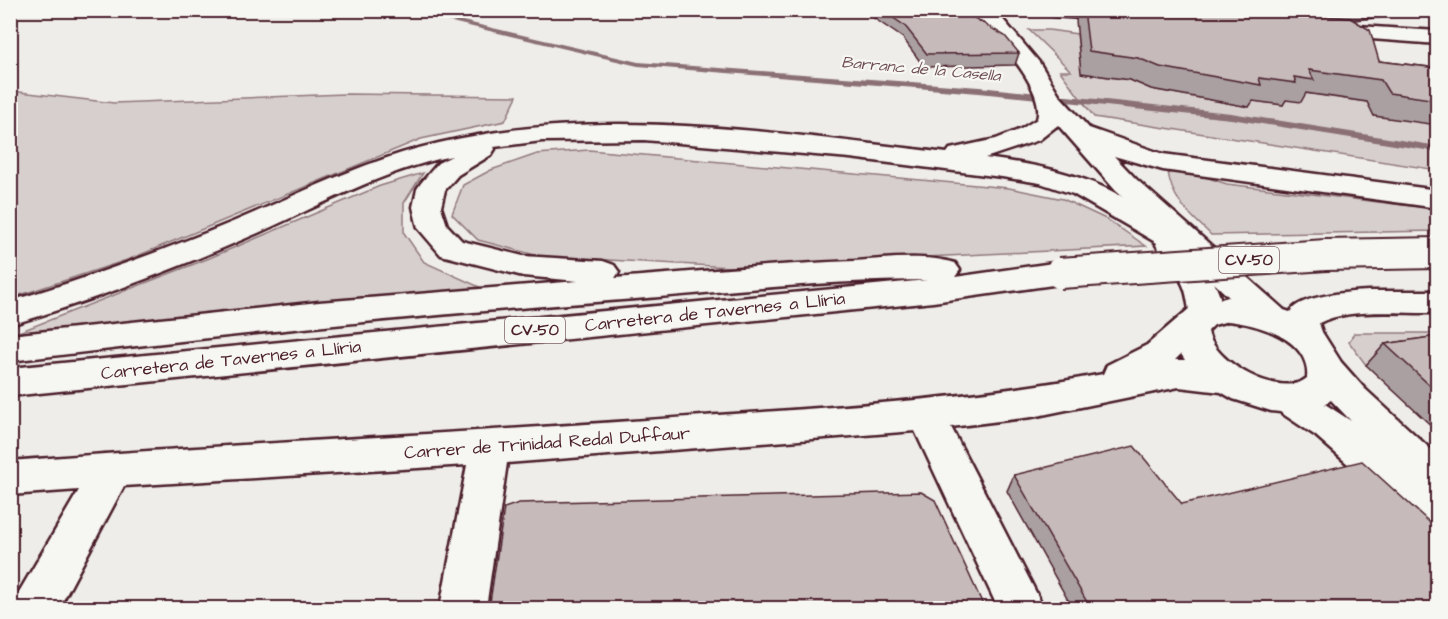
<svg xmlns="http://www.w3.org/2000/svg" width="1448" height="619" font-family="'Architects Daughter',sans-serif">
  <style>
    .green { fill: #d7cfce; stroke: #90777c; stroke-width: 1.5 }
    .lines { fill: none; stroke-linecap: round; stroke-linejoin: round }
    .stream { fill: #8a6f74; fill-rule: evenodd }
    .minor-casing { stroke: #4a1f2b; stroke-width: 5 }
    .major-casing { stroke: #4a1f2b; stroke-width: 5 }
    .minor { fill: #f6f6f2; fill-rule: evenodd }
    .major { fill: #f6f6f2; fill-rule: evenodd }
    .major-bridge-casing { stroke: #4a1f2b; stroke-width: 34; stroke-linecap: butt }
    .major-bridge { stroke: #f6f6f2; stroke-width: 30 }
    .wall { fill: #aaa0a1; stroke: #4a1f2b; stroke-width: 1.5 }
    .building { fill: #c6babb; stroke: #4a1f2b; stroke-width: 1.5 }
    .labels { text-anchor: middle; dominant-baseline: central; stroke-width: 4.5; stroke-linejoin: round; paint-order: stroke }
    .far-water-label { font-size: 16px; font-style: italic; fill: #6f4e56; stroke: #f6f6f2 }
    .shield { fill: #f6f6f2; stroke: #7e6067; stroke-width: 1.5 }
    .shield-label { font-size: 16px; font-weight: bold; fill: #4a1f2b }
    .street-label { font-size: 18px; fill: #4a1f2b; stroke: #f6f6f2 }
  </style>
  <rect width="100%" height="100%" fill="#efedea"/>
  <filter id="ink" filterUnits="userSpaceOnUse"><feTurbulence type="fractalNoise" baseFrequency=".0167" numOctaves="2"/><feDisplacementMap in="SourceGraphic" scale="12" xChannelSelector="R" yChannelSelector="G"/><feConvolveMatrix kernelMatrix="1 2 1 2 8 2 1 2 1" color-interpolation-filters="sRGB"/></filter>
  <g filter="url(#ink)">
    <g class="green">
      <path d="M1029,30H1049L1077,34L1082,73L1130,80L1151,89L1249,107L1247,100L1283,105L1281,99L1296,92L1367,102L1437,125V170L1094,117L1060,71H1071Z"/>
      <path d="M11,91L114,103L345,94L517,96L505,121L421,139L130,259L11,298Z"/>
      <path d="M589,150L1009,188L1063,199L1108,220L1146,246L730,267L539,256L478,240L452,214L463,185L491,170L537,154Z"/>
      <path d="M1168,172L1205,177L1227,184L1437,209V231L1211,235C1191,215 1172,201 1168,172Z"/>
      <path d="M423,173L404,203V233L424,262L484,289L11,339V335L207,259L380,186Z"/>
      <path d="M1354,333H1437V353L1366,365L1349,342Z"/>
    </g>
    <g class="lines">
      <path class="stream" d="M401,10H416L638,62L979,87L1231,113L1438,146V152L1231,119L979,93L638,66Z"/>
      <defs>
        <g id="minor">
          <path d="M951,10H992L999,16L996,20L989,22L954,14Z"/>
          <path d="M1044,10H1129L1132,15L1129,19L1122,21L1054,16L1047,14Z"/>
          <path d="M1326,24L1438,31V44L1318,35L1315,30L1318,25Z"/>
          <path d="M1368,291H1438V313C1403,314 1350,307 1319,323L1322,332L1341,362L1364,388L1438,456V535L1423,530L1316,436L1280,412L1271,411L1233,399L1221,392L1179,387L1032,417L951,427L1044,608H998L915,431L507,463L486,608H440L467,465L124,486L59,608H12L19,592L79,490L10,495V461C241,443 472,433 703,416C837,407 971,399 1103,374L1107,365L1147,345L1190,308L1228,297L1256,301L1290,312C1300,295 1350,292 1368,291ZM1228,321C1258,324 1311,339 1307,378C1281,400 1212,362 1208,331L1214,325ZM1181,354L1185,360H1175ZM1331,400L1351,421L1325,404Z"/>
        </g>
        <path id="major" d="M974,10H995L1039,62L1060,96L1089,128L1163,154L1438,190V208L1163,170L1114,156L1136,179L1283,309L1288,317L1283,325L1271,329L1259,325L1214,283C1221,296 1225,309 1217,322L1205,326L1193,322C1187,311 1189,298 1183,285C1177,271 1165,259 1156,245L1157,243L1073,194L1040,183L1002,177L850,158L644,140L542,141L494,147L495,149L491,155L458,175L445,190L441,207L447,225L462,241L523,256L603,261L614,265L619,272L615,278C695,272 774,264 854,261C886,259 924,254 955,263L960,270L955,277L1060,262L1071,265L1076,273L1071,281L1060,284L933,302L10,396V368L927,280C825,280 724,292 622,300C418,315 214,336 10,361V335L319,302L578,281L523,276L441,255L418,228L413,207L417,189L421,183L438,163L452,156C384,170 321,205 258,233C178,268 94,300 10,325V301C86,279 162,251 235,221C302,193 368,159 439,143C602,104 782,134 947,153L950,149L996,139L1021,129L1037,119C1047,87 992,36 974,10ZM1058,125L1116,191L1123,197C1080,173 1033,164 985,158L1039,140Z"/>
      </defs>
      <use href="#minor" class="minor-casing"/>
      <use href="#major" class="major-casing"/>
      <use href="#minor" class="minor"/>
      <use href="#major" class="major"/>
      <defs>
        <path id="major-bridge" d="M1060,273L1326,255L1438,253"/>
      </defs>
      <use href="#major-bridge" class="major-bridge-casing"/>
      <use href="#major-bridge" class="major-bridge"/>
    </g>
    <g class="wall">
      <path d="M862,10H961L1019,53L1015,65L924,67L903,38Z"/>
      <path d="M1079,10H1437V18L1429,13L1354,20L1379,61L1437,68V125L1374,116L1367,102L1306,93L1301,102L1286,100L1283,105L1253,101L1249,107L1151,89L1130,80L1081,73L1076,20Z"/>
      <path d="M1437,336V431L1366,365L1385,344Z"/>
      <path d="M1014,475L1182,504L1437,609H1073L1007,491Z"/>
    </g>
    <g class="building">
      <path d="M882,10H961L1005,36L1019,53L927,54L905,26Z"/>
      <path d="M1084,10H1243L1350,18L1370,30L1379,61L1437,68V100L1389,93L1381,80L1309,70L1314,80L1294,77L1296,83L1259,78L1261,85L1160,67L1138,58L1089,51Z"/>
      <path d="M1437,336V392L1385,344Z"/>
      <path d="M1134,446L1182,504L1362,461L1437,529V609H1091L1014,475Z"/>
      <path d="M921,492L935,500L985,609H489L504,508L519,503Z"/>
    </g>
  </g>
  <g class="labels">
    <g class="far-water-label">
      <text transform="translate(921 69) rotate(5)">Barranc de la Casella</text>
    </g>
    <g class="shield">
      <rect x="1219" y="247" width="60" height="26" rx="4.5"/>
      <rect x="505" y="317" width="60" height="26" rx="4.5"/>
    </g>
    <g class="shield-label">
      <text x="1249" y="260">CV-50</text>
      <text x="535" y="330">CV-50</text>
    </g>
    <g class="street-label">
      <text transform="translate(715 312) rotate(-6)">Carretera de Tavernes a Llíria</text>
      <text transform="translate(231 360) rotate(-6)">Carretera de Tavernes a Llíria</text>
      <text transform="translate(547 443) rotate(-4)">Carrer de Trinidad Redal Duffaur</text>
    </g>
  </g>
  <rect width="1448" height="619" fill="none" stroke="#f6f6f2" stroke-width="36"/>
  <rect x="18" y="18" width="1412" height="583" fill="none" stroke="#4a1f2b" stroke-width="2" filter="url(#ink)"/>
</svg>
